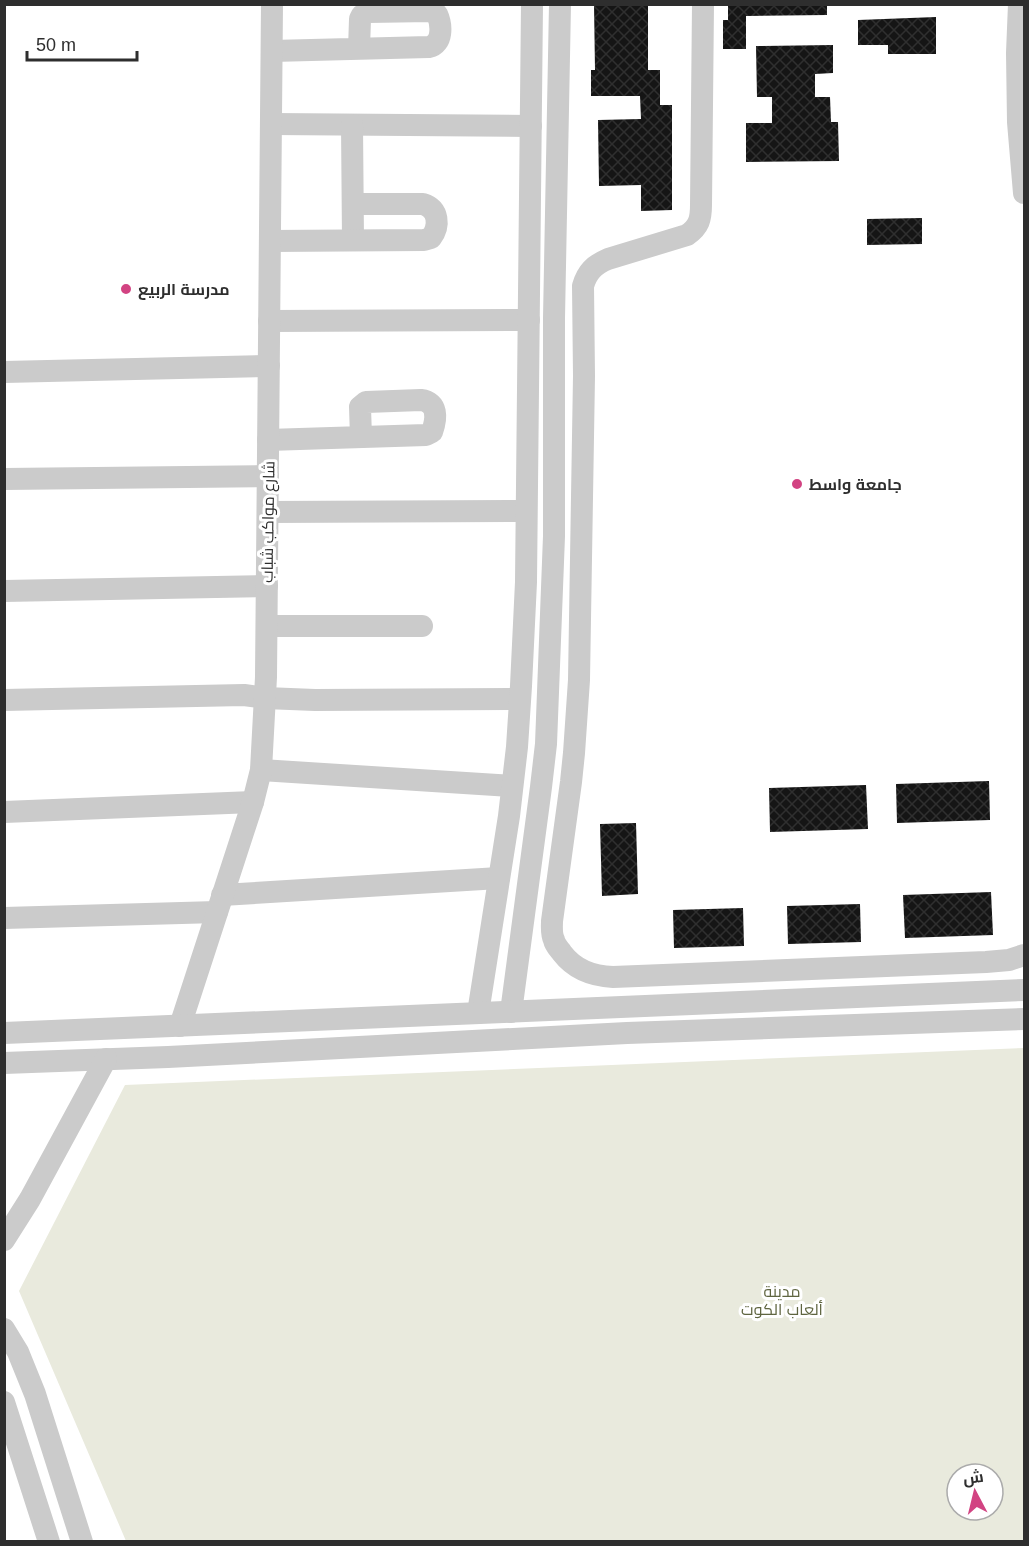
<svg xmlns="http://www.w3.org/2000/svg" width="1029" height="1546" font-family="Helvetica,Cairo,sans-serif">
  <style>
    .park { fill: #e9eadd; fill-rule: evenodd }
    .building { fill: url(#building-cross-hatch) }
    .lines { fill: none; stroke-linecap: round; stroke-linejoin: round }
    .minor { stroke: #cbcbcb; stroke-width: 22 }
    .poi-dot { fill: #d24382; stroke: #fff; stroke-width: 2 }
    .labels { text-anchor: middle; dominant-baseline: central; stroke-width: 6; stroke-linejoin: round; paint-order: stroke }
    .poi-label { font-size: 16px; font-weight: bold; fill: #2e2e2e; stroke: #fff; text-anchor: start }
    .street-label { font-size: 16px; fill: #2e2e2e; stroke: #fff }
    .park-label { font-size: 16px; fill: #5f6540; stroke: #fff }
  </style>
  <defs>
    <pattern id="building-cross-hatch" width="8" height="8" patternUnits="userSpaceOnUse" patternTransform="scale(1.5)"><rect width="8" height="8" fill="#151515"/><path d="M0 0l8 8M0 8l8-8" fill="none" stroke="#2f2f2f"/></pattern>
  </defs>
  <rect width="100%" height="100%" fill="#fff"/>
  <path class="park" d="M1024,1048V1541H126L19,1291L125,1085ZM957,1474H993V1510H957Z"/>
  <g class="building">
    <path d="M594,4H648V70H660V105H672V210L641,211V185L599,186L598,120L641,119L640,96H591V70H595Z"/>
    <path d="M728,4H827V15L746,16V49H723V20H728Z"/>
    <path d="M936,17V54H888V45H858V20Z"/>
    <path d="M833,45V73L815,74V97H830L831,122H838L839,161L746,162V123H772V97H757L756,46Z"/>
    <path d="M922,218V244L867,245V219Z"/>
    <path d="M989,781L990,820L897,823L896,784Z"/>
    <path d="M866,785L868,829L770,832L769,788Z"/>
    <path d="M636,823L638,894L602,896L600,824Z"/>
    <path d="M991,892L993,935L905,938L903,895Z"/>
    <path d="M860,904L861,942L788,944L787,906Z"/>
    <path d="M743,908L744,946L674,948L673,910Z"/>
  </g>
  <g class="lines">
    <g class="minor">
      <path d="M703,4L701,205C701,219 699,227 687,235L608,259C594,265 587,272 583,286L584,376L579,680L574,753L571,782L552,921C552,927 551,934 554,940C555,945 559,949 562,953C575,970 592,976 613,977L986,962L1009,960L1024,955"/>
      <path d="M1019,4L1017,53L1018,122L1024,193"/>
      <path d="M272,51L429,47C443,44 442,25 437,14L430,11L368,12L362,15L360,19L359,49"/>
      <path d="M271,124L531,126"/>
      <path d="M352,125L353,240"/>
      <path d="M270,241L424,240L431,238C440,226 439,209 423,204H353"/>
      <path d="M269,321L529,320"/>
      <path d="M4,372L269,366"/>
      <path d="M268,440L426,435L432,432C437,418 438,402 421,400L366,402L360,407L361,437"/>
      <path d="M4,479L268,476"/>
      <path d="M268,512L526,511"/>
      <path d="M4,591L267,586"/>
      <path d="M267,626H422"/>
      <path d="M4,700L244,695L265,698L315,700L520,699"/>
      <path d="M261,770L512,786"/>
      <path d="M4,812L253,802"/>
      <path d="M222,895L499,878"/>
      <path d="M4,918L217,912"/>
      <path d="M511,1012L541,787L546,744L554,536V318L560,4"/>
      <path d="M478,1013L509,816L517,747L521,686L526,582L532,4"/>
      <path d="M180,1026L253,802L261,770L266,677L272,4"/>
      <path d="M4,1033L1024,990"/>
      <path d="M4,1063L168,1057L627,1033L1024,1019"/>
      <path d="M4,1240L30,1199L106,1059"/>
      <path d="M4,1329L18,1352L35,1394L82,1542"/>
      <path d="M4,1402L49,1542"/>
    </g>
  </g>
  <g class="poi-dot">
    <circle cx="126" cy="289" r="6"/>
    <circle cx="797" cy="484" r="6"/>
  </g>
  <g class="labels">
    <g class="poi-label">
      <text x="138" y="289">مدرسة الربيع</text>
      <text x="809" y="484">جامعة واسط</text>
    </g>
    <g class="street-label">
      <text transform="translate(268 522) rotate(-89)">شارع مواكب شباب</text>
    </g>
    <g class="park-label">
      <text x="782" y="1291">مدينة<tspan x="782" dy="18">ألعاب الكوت</tspan></text>
    </g>
  </g>
  <rect width="1029" height="1546" fill="none" stroke="#2e2e2e" stroke-width="12"/>
  <g transform="translate(975 1492) rotate(353)"><circle r="28" fill="#ffffff" stroke="#ababab" stroke-width="1.5"/>
  <path d="M0-4.5L10 22L0 15L-10 22Z" fill="#d24382"/>
  <text y="-9" font-size="16" font-weight="bold" text-anchor="middle" fill="#2e2e2e">ش</text>
  </g>
  <path d="M27 51v9h110v-9" fill="none" stroke="#2e2e2e" stroke-width="3"/>
  <text x="36" y="51" font-size="18" fill="#2e2e2e" stroke="#ffffff" stroke-width="4.5" paint-order="stroke">50 m</text>
</svg>
